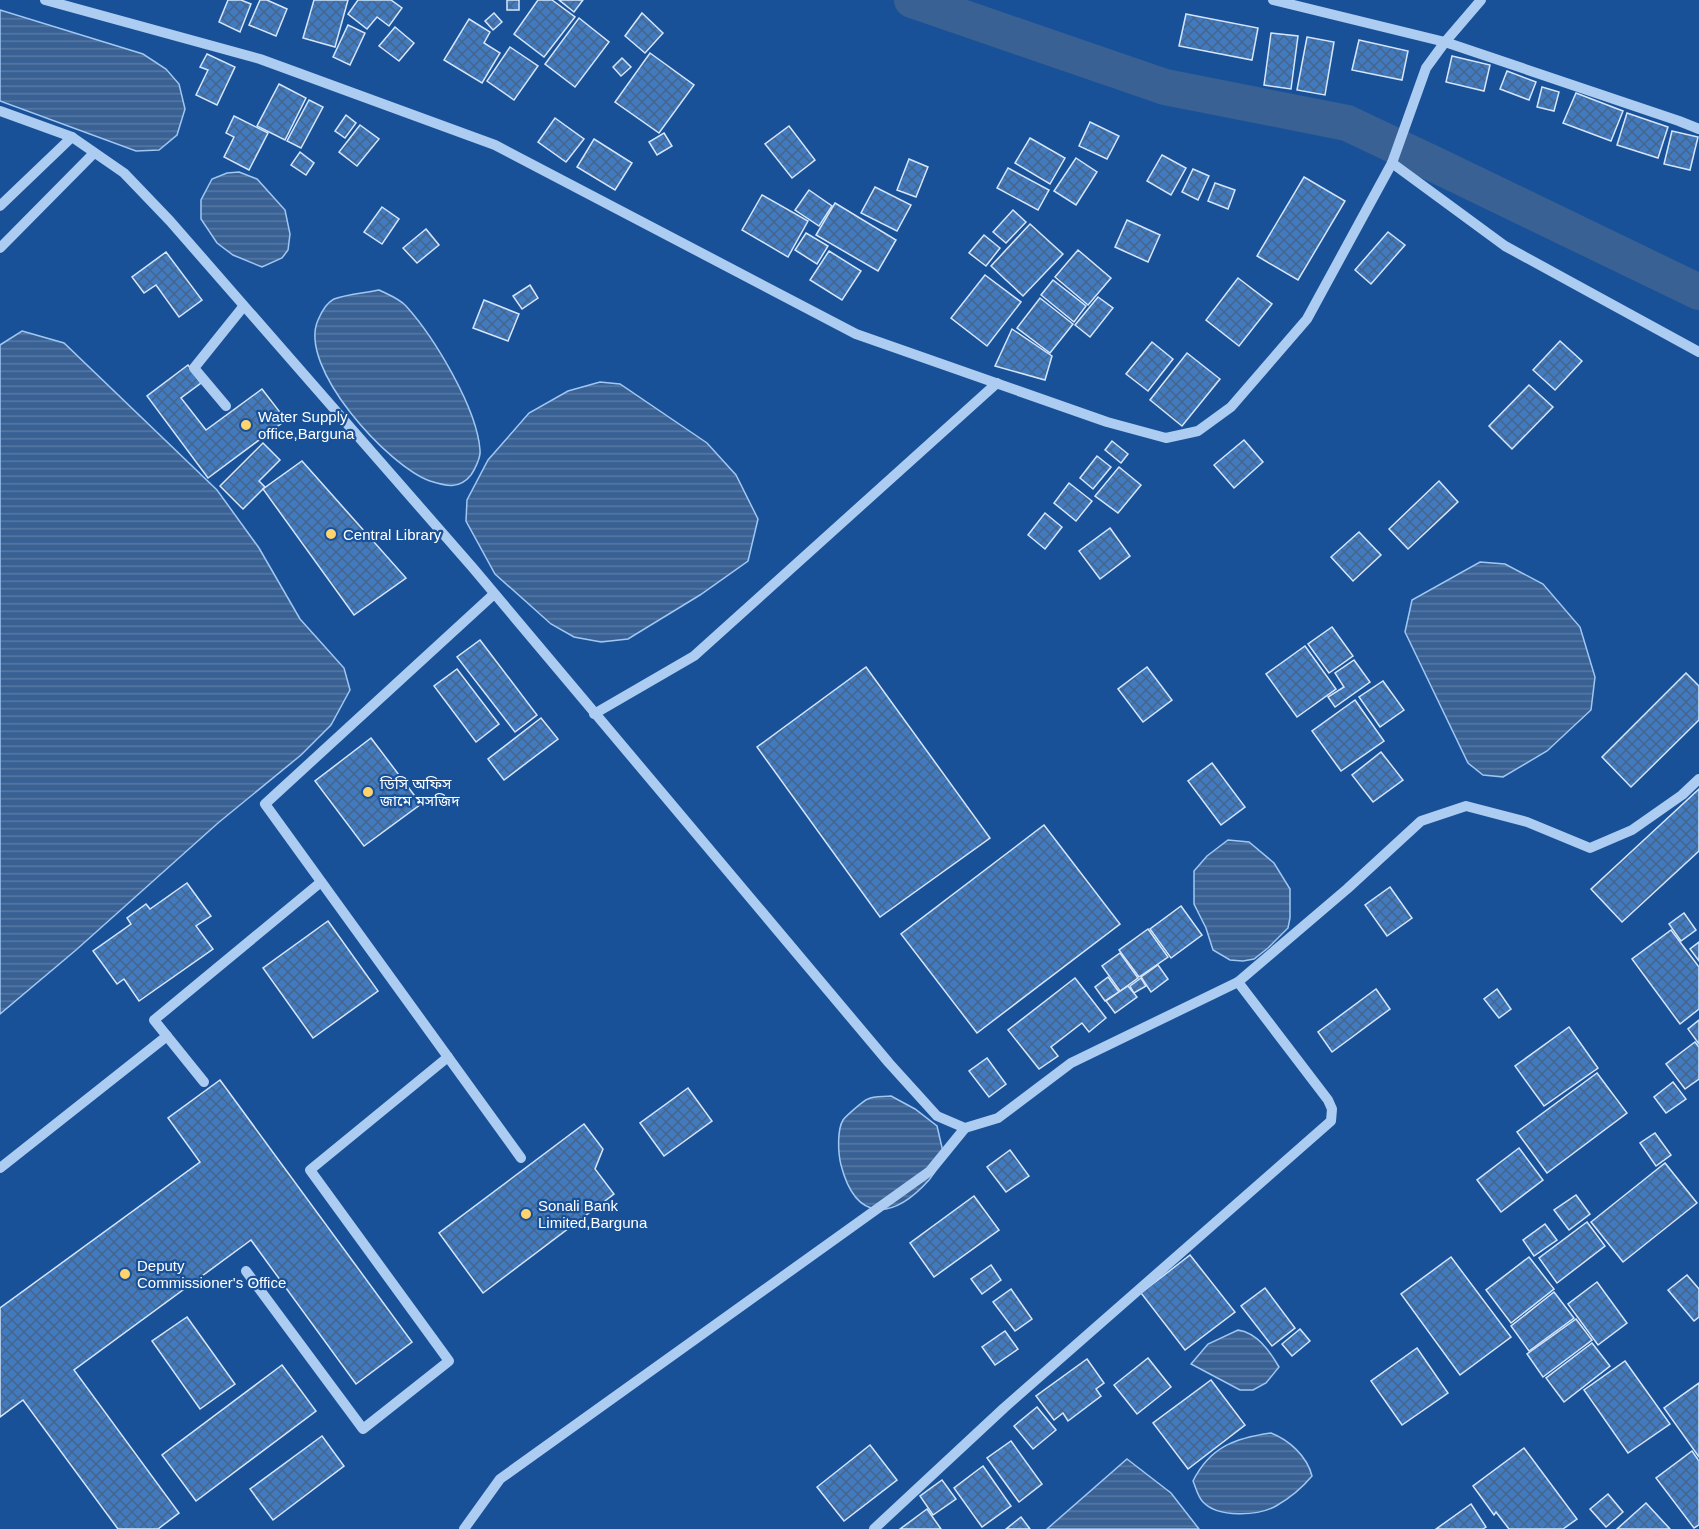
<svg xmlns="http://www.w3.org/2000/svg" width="1699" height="1529" font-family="Helvetica,'Noto Sans Bengali',sans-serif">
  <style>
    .water { fill: url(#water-rules); stroke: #a0c7f3; stroke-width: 1.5 }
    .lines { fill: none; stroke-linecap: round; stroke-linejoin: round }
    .canal { stroke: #396194; stroke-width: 36 }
    .building { fill: url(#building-cross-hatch); stroke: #d4e6fc; stroke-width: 1.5 }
    .minor { stroke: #adccf1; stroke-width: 10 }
    .poi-dot { fill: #ffd46d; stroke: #195198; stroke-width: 2 }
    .labels { text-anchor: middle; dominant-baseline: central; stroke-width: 4.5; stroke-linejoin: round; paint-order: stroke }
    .poi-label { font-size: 15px; fill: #fff; stroke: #195198; text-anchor: start }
  </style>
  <defs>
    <pattern id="water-rules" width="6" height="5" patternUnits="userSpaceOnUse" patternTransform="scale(1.5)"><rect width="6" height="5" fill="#396194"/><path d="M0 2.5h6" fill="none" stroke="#5779a4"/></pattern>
    <pattern id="building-cross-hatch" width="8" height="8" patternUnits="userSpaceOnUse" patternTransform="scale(1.5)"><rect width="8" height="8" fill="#427abf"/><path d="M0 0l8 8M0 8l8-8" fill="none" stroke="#46658b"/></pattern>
  </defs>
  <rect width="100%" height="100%" fill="#195198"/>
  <g class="water">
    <path d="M0,10L143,54L166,69L179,84L185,109L177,135L159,150L136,151L0,101Z"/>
    <path d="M239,172L257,179L285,210L290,234L288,250L282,258L262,267L233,255L217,243L201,219V200L212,179L227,173Z"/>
    <path d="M379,290C387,294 400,299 406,306C434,337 477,408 480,450C481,457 475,469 471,475C459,490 446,486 430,481C388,466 297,367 318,320C321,313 326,303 334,299C347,294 365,293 379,290Z"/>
    <path d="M22,331L64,343L217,490L259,548L300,619L344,668L350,690L331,725L301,755L218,823L76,950L0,1014V345Z"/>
    <path d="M600,382L620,384L707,443L736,475L758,519L748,561L700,595L628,639L601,642L574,637L551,624L495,574L466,521L467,500L488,460L529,413L568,391Z"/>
    <path d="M1480,562L1505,564L1543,584L1580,627L1595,677L1591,710L1547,751L1503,777L1483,775L1468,763L1405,632L1412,600Z"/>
    <path d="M1228,840L1249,842L1274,863L1290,889V918L1288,928L1268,948L1254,959L1243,961L1230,960L1213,950L1206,928L1194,904V871L1207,856Z"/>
    <path d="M891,1096L915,1109L937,1126L944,1156C939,1164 935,1173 929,1180C893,1220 856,1223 841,1165C838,1153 837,1130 843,1120C846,1116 864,1100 868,1099C874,1096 883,1097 891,1096Z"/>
    <path d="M1238,1330C1257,1333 1269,1350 1279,1367L1266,1383L1253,1390H1240L1191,1364L1208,1344Z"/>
    <path d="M1271,1433C1289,1440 1307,1456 1312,1476C1302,1488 1290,1498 1276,1506C1258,1516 1218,1518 1203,1502C1198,1497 1196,1488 1193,1481C1210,1447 1235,1438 1271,1433Z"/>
    <path d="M1127,1459L1171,1493L1199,1529H1047Z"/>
  </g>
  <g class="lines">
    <path class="canal" d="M912,0L1165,87L1347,123L1440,167L1699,292"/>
  </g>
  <g class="building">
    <path d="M228,0H241L251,4L240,32L219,22Z"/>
    <path d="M260,0H267L287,9L276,36L249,25Z"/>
    <path d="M314,0H348L335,47L303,38Z"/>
    <path d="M358,0H391L402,8L389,26L377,17L367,29L348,14Z"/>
    <rect x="507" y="0" width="12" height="10"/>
    <path d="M538,0H552L575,17L544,57L514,34Z"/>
    <path d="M559,0H583L574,12Z"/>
    <path d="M494,13L502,22L493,30L485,21Z"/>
    <path d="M642,13L663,33L645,53L625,36Z"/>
    <path d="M1186,14L1258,28L1252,60L1179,46Z"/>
    <path d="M579,18L609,42L575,87L545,64Z"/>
    <path d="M469,19L490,32L484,43L500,53L482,83L444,60Z"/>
    <path d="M348,25L365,33L350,65L333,57Z"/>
    <path d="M395,27L414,43L399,61L379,46Z"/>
    <path d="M1271,33L1298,36L1291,89L1264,85Z"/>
    <path d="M1307,37L1334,42L1325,95L1297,90Z"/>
    <path d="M1359,40L1408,51L1402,80L1352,70Z"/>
    <path d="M510,47L538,66L514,100L487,81Z"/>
    <path d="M650,53L694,85L659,133L615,102Z"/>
    <path d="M207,54L235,67L217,105L196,95L208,70L200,67Z"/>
    <path d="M1452,56L1490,65L1484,91L1446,82Z"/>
    <path d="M622,58L631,67L621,76L613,67Z"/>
    <path d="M1507,71L1536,82L1529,100L1500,89Z"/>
    <path d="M279,84L306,98L285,140L257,126Z"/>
    <path d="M1542,87L1559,92L1554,111L1537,107Z"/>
    <path d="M1576,93L1623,111L1611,141L1563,123Z"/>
    <path d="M309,100L323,107L301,148L287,141Z"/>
    <path d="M1627,113L1668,127L1658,158L1617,145Z"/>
    <path d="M346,115L356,123L345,138L335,131Z"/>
    <path d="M234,116L268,133L249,170L224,157L234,137L226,133Z"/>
    <path d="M555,118L584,139L566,162L538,142Z"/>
    <path d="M1090,122L1119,136L1107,159L1079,146Z"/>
    <path d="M360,125L379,139L357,166L339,152Z"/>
    <path d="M789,126L815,160L792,178L765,144Z"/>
    <path d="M1672,131L1698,137L1690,170L1664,164Z"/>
    <path d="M664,133L672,146L657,155L649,142Z"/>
    <path d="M1030,138L1065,158L1050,184L1015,163Z"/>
    <path d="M594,139L632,163L615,190L577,167Z"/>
    <path d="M300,152L314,163L306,175L291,165Z"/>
    <path d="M1162,155L1186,168L1171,195L1147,181Z"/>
    <path d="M1076,158L1097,172L1076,205L1054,191Z"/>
    <path d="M909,159L928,167L916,197L897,190Z"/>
    <path d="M1008,168L1049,190L1038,210L997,188Z"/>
    <path d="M1193,169L1209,176L1198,200L1182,192Z"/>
    <path d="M1304,177L1345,201L1298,280L1257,256Z"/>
    <path d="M1215,183L1235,190L1228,209L1208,201Z"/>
    <path d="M875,187L911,205L897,231L861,213Z"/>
    <path d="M809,190L832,206L819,226L795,210Z"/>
    <path d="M762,195L808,221L788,257L742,230Z"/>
    <path d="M835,203L896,240L878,271L816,235Z"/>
    <path d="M382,207L399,219L382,244L364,232Z"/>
    <path d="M1013,210L1026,222L1006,243L993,232Z"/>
    <path d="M1127,220L1160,235L1148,262L1115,247Z"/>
    <path d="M1030,224L1063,254L1023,296L991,266Z"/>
    <path d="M426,229L439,245L417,263L403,248Z"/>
    <path d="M1388,232L1405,245L1371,284L1355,270Z"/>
    <path d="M806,233L828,246L817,264L795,250Z"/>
    <path d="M984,235L1000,248L986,266L969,253Z"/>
    <path d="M1078,250L1111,278L1088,305L1055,277Z"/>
    <path d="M829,251L861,271L842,300L810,280Z"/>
    <path d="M166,252L202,300L179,317L156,285L144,293L132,277Z"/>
    <path d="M985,275L1021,302L987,346L951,318Z"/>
    <path d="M1238,278L1272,304L1239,346L1206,320Z"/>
    <path d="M1053,280L1086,306L1074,322L1041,295Z"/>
    <path d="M530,285L538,298L522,309L513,296Z"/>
    <path d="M1098,297L1113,308L1090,337L1075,325Z"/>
    <path d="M1040,298L1073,324L1050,353L1017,328Z"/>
    <path d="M484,300L519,314L508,341L473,328Z"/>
    <path d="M1012,329L1052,356L1045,380L995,366Z"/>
    <path d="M1560,341L1582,361L1555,390L1533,370Z"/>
    <path d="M1152,342L1173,359L1148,391L1126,374Z"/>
    <path d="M1187,353L1220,379L1182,426L1150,400Z"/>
    <path d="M188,365L201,383L181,398L206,430L262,389L286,420L208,478L147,396Z"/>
    <path d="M1529,385L1553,407L1512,449L1489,426Z"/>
    <path d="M1244,440L1263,462L1234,488L1214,465Z"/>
    <path d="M1112,441L1128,454L1121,463L1105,450Z"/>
    <path d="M263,443L280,460L259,481L265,487L243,509L220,486Z"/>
    <path d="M1097,456L1111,467L1093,489L1080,478Z"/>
    <path d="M302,461L406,578L354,615L263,489Z"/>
    <path d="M1119,467L1141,485L1118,513L1095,496Z"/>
    <path d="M1439,481L1458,502L1408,549L1389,529Z"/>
    <path d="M1069,483L1092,501L1076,521L1054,503Z"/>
    <path d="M1045,513L1062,527L1045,549L1028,535Z"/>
    <path d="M1110,528L1130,556L1100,579L1079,551Z"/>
    <path d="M1359,532L1381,555L1353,581L1331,557Z"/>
    <path d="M1332,627L1353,656L1329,673L1308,644Z"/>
    <path d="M480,640L537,715L515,732L457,657Z"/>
    <path d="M1305,646L1336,689L1297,717L1266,674Z"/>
    <path d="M1354,660L1370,682L1335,707L1328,697L1344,687L1335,673Z"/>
    <path d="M866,667L990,838L880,917L757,747Z"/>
    <path d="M1147,667L1172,700L1143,722L1118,689Z"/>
    <path d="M457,669L499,724L476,742L434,686Z"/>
    <path d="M1686,673L1699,686V720L1631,787L1602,757Z"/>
    <path d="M1383,681L1404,710L1380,727L1359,697Z"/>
    <path d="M1355,700L1384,741L1341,771L1312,731Z"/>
    <path d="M541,718L558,739L504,780L488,759Z"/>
    <path d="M371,738L421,804L364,846L315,781Z"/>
    <path d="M1381,752L1403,780L1373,802L1352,775Z"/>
    <path d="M1212,763L1245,807L1221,825L1188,781Z"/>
    <path d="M1699,789V851L1622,922L1591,889Z"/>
    <path d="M1044,825L1120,924L977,1033L901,934Z"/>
    <path d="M187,883L211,916L196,926L213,949L139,1001L124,979L117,984L93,951L131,924L127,918L146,904L150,909Z"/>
    <path d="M1390,887L1412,918L1387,936L1365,905Z"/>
    <path d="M1181,906L1202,935L1171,958L1150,929Z"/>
    <path d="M1684,913L1696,930L1681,941L1669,924Z"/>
    <path d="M328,921L378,991L313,1038L263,968Z"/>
    <path d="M1148,929L1168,957L1139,977L1119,950Z"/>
    <path d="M1671,930L1699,967V1009L1680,1024L1632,959Z"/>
    <path d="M1699,942V961L1690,949Z"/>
    <path d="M1120,953L1138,978L1120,991L1102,966Z"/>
    <path d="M1158,965L1168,979L1151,992L1141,977Z"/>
    <path d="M1108,977L1119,992L1105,1001L1095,987Z"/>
    <path d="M1075,978L1106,1018L1089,1032L1082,1023L1051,1047L1058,1056L1039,1069L1008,1030Z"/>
    <path d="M1141,978L1146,986L1134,993L1130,986Z"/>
    <path d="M1128,986L1137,997L1115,1013L1106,1001Z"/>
    <path d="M1376,989L1390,1009L1332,1052L1318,1032Z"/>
    <path d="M1497,989L1511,1009L1499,1018L1484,999Z"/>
    <path d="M1699,1020V1044L1688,1029Z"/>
    <path d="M1569,1027L1598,1068L1544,1106L1515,1066Z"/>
    <path d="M1695,1042L1699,1047V1079L1685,1089L1666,1064Z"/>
    <path d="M987,1058L1006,1084L989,1097L969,1071Z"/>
    <path d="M1597,1073L1627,1113L1547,1173L1517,1132Z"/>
    <path d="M220,1080L412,1342L356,1384L251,1240L74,1370L179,1513L158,1529H118L23,1400L0,1417V1308L200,1162L168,1118Z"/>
    <path d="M1673,1082L1686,1099L1666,1113L1654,1097Z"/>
    <path d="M688,1088L712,1121L664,1156L640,1123Z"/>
    <path d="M584,1124L603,1149L595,1169L614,1194L483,1293L439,1233Z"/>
    <path d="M1655,1133L1671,1155L1656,1166L1640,1143Z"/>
    <path d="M1519,1148L1543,1180L1501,1212L1477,1180Z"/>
    <path d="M1010,1150L1029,1176L1006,1192L987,1167Z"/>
    <path d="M1665,1163L1697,1203L1623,1262L1591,1222Z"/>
    <path d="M1576,1195L1590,1214L1569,1230L1554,1210Z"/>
    <path d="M974,1196L999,1230L934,1277L910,1243Z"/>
    <path d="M1587,1222L1605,1246L1557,1283L1539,1258Z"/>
    <path d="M1545,1224L1557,1240L1534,1256L1523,1240Z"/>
    <path d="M1190,1255L1235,1312L1185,1350L1141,1293Z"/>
    <path d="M1451,1257L1511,1337L1460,1375L1401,1294Z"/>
    <path d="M1529,1257L1554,1289L1511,1323L1486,1290Z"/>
    <path d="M991,1265L1001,1280L982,1294L971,1279Z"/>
    <path d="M1687,1275L1699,1289V1317L1694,1321L1668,1290Z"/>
    <path d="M1597,1282L1627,1323L1598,1345L1568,1304Z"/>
    <path d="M1265,1288L1295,1328L1272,1346L1241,1306Z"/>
    <path d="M1011,1289L1032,1319L1015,1331L993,1302Z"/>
    <path d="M1554,1292L1574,1318L1529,1351L1511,1326Z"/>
    <path d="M187,1317L235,1384L200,1409L152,1341Z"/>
    <path d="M1576,1319L1592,1340L1543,1377L1527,1354Z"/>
    <path d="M1300,1329L1310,1341L1292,1356L1282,1344Z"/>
    <path d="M1005,1331L1018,1349L995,1365L982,1347Z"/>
    <path d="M1592,1343L1610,1366L1564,1402L1546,1378Z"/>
    <path d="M1417,1348L1448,1393L1402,1425L1371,1381Z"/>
    <path d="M1148,1358L1171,1387L1137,1414L1114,1385Z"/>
    <path d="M1087,1359L1104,1383L1096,1389L1101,1396L1068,1421L1063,1413L1054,1420L1036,1396Z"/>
    <path d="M1625,1361L1670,1424L1628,1453L1584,1390Z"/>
    <path d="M282,1365L316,1411L196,1501L162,1455Z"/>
    <path d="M1211,1380L1245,1425L1188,1469L1153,1423Z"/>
    <path d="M1699,1383V1457L1664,1408Z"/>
    <path d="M1037,1407L1056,1430L1033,1449L1014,1426Z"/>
    <path d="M322,1436L344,1466L273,1520L250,1489Z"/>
    <path d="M1011,1441L1042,1484L1019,1502L987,1458Z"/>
    <path d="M870,1445L897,1480L844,1521L817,1487Z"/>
    <path d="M1524,1448L1577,1519L1563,1529H1509L1496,1512L1494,1515L1473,1486Z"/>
    <path d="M1692,1451L1699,1461V1525L1694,1528L1656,1478Z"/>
    <path d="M983,1466L1011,1506L982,1527L954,1488Z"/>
    <path d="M942,1480L956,1499L933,1515L920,1496Z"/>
    <path d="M1608,1494L1623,1512L1606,1527L1590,1509Z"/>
    <path d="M1646,1503L1670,1529H1617Z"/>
    <path d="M1471,1504L1486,1527L1483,1529H1436Z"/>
    <path d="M927,1509L941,1529H900Z"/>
    <path d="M1021,1517L1030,1529H1006Z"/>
  </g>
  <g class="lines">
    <g class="minor">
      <path d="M45,0L260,59L495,145L856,334L1107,422L1166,438L1198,431L1231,407L1307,319L1392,163L1426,68L1445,42L1481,0"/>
      <path d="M1273,0L1445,42L1679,121L1699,129"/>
      <path d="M0,111L72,137L124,173L170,221L473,568L889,1063L937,1116L965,1128L998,1118L1071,1063L1238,982L1347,889L1421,821L1466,806L1527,822L1590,848L1632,830L1682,795L1699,779"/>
      <path d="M1392,163L1505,246L1699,352"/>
      <path d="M0,206L72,137"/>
      <path d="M0,248L94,153"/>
      <path d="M226,406L194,368L243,307"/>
      <path d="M494,594L265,804L521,1158"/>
      <path d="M594,714L694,656L997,383"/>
      <path d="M204,1082L154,1020L321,882"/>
      <path d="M0,1168L167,1036"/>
      <path d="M246,1271L363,1429L449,1361L310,1170L448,1057"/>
      <path d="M464,1529L500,1479L930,1171L965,1128"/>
      <path d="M874,1529L1004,1408L1331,1121L1332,1109L1328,1100L1238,982"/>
    </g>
  </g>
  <g class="poi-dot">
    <circle cx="246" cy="425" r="6"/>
    <circle cx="331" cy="534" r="6"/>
    <circle cx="368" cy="792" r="6"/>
    <circle cx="526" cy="1214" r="6"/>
    <circle cx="125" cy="1274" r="6"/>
  </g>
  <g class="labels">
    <g class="poi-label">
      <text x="258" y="416">Water Supply<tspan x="258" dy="17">office,Barguna</tspan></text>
      <text x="343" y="534">Central Library</text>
      <text x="380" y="783">ডিসি অফিস<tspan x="380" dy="17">জামে মসজিদ</tspan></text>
      <text x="538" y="1205">Sonali Bank<tspan x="538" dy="17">Limited,Barguna</tspan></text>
      <text x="137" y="1265">Deputy<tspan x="137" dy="17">Commissioner's Office</tspan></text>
    </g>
  </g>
</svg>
